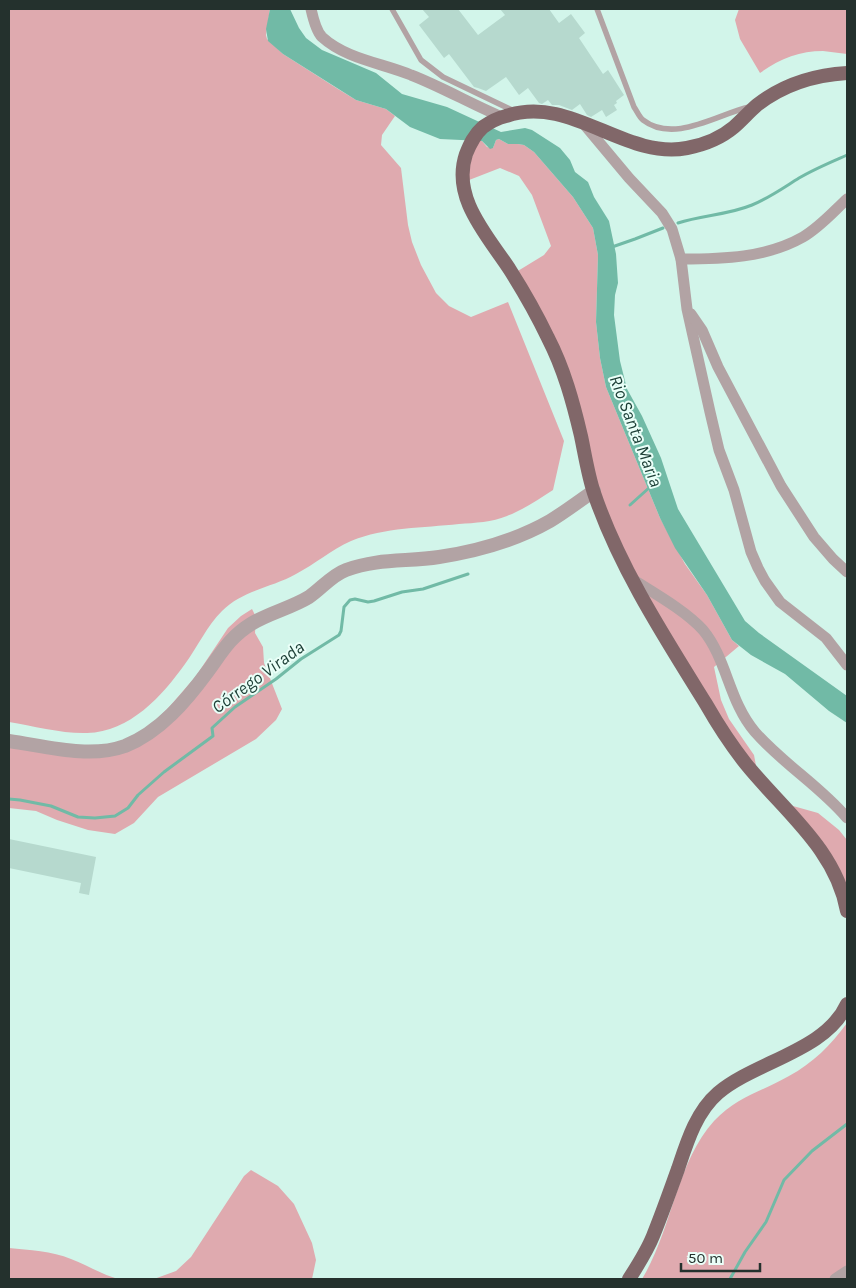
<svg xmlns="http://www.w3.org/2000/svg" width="856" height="1288" font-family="Karla,sans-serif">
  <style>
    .green { fill: #dfaaaf }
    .water { fill: #71baa6 }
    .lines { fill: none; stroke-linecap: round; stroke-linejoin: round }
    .stream { stroke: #71baa6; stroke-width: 3 }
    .building { fill: #b6d9ce }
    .service { stroke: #b2a3a4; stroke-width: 5.5 }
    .minor { stroke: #b2a3a4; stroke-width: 11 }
    .tertiary { stroke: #b2a3a4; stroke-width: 14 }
    .primary { stroke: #816769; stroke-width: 14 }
    .labels { text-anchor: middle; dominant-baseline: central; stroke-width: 4; stroke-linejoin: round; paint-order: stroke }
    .water-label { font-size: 18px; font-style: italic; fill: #1c3f36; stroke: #eafff8 }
  </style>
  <rect width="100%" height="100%" fill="#d2f5ea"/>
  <g class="green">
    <path d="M9,9H270L266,35L267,39L283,54L338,89L356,100L386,109L395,116L382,135L381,145L401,168L408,225L412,242L421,265L436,293L449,306L471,317L508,302L564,441L553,490C539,499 523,510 507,516C492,522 475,523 459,524C423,528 385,527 351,541C331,550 315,564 296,574C271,588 243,590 222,611C207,626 198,646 185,664C162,696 130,732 87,733C64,734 33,726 9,722Z"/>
    <path d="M739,9H847V54C839,53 831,52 823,51C800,51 779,59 760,73L740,39L735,20Z"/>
    <path d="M499,139L508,144H518L524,145L534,152L573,197L593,228L598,255L596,322L600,358L606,387L660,518L685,564L707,595L732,640L739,646L714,667L721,700L729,719L754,755L758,776L767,789L793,806L818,813L839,830L847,840V898L842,883L769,794L630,574L548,348L508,277L544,255L551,246L532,195L519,176L500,168L464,182L477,141H482L487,147L493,148L496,140Z"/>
    <path d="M252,609L256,617L255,633L263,647L264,663L282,709L276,720L256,739L158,797L134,823L115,834L88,830L57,820L36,811L9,808V738L87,749L130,739L156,720L170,706L196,676L228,628L241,616Z"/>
    <path d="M847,1023V1279H642C672,1230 676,1163 714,1121C738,1096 761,1092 789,1076C813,1063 831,1045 847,1023Z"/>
    <path d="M251,1170L278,1186L294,1204L312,1243L316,1260L312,1279H154L176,1271L191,1257L244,1176Z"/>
    <path d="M9,1248C29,1250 52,1251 71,1259C87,1265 101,1274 118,1279H9Z"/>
  </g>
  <path class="water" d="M270,9H290L299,28L306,38L322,50L376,73L402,94L447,107L501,132L525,128L532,130L560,148L570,160L575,172L588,182L594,197L609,221L616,254L618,283L615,295L614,315L620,361L627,389L642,416L661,458L678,509L745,621L759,633L847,696V723L829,711L785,674L751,655L732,640L707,595L675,548L660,518L606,387L600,358L596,322L598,255L593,228L573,197L534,152L524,145L518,144H508L499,139L496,140L493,148L490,149L482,141L440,139L410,127L386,109L356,100L283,54L268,41L266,29Z"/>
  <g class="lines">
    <g class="stream">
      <path d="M678,223C702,215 728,215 752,205C769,198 783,188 799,178C814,169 831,162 847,155"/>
      <path d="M612,247L635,239L663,228"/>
      <path d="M630,505L650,487"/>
      <path d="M9,799L20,800L51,806L78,817L95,818L115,816L128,808L138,795L164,772L213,736L212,728L235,707L276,679L301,659L339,635L341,631L344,607L350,600L355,599L368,602L374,601L402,592L423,589L468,574"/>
      <path d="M730,1279L745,1252L766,1222L784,1180L812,1151L847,1124"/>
    </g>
  </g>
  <g class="building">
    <path d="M422,9H458L478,35L505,15L500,9H549L559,23L571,14L585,33L579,38L603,74L608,70L624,95L616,101L617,103L614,105L617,110L606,117L602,110L591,117L587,115L580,104L572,110L559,105H552L548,100L542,104L539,103L528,88L519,95L506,77L486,91L478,88L474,87L449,54L444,58L419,25L429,17Z"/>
    <path d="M9,839L96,857L89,895L79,893L81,883L9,868Z"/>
  </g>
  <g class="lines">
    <g class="service">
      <path d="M392,9L421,60L443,77L514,111"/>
      <path d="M597,9L634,107C637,111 639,117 643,120C674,144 718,114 749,107"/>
    </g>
    <g class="minor">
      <path d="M311,9C313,18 316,31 322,37C346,59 382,63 411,75C442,87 471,104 502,117"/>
      <path d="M583,123L629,178L662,213L672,229L681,259L687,309L710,412L719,450L734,490L751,552L758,568L765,581L780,602L826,638L847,665"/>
      <path d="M681,259C723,259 766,258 803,237C820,227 833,212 847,199"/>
      <path d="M691,314L702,330L718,367L781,486L814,537L833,559L847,572"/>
      <path d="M632,579C654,593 686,611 703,630C727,659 729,702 755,732C783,764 820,786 847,818"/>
      <path d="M835,1279L847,1271"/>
    </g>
    <path class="tertiary" d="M9,741C45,746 89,759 125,746C160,732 186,701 208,671C222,652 230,637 251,624C269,613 291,608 309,597C321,589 332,575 346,570C378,558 407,562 439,557C478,551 515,541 550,521C565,512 579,501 594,491"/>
    <g class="primary">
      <path d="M847,73C814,75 784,84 757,105C749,112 742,120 734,127C721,138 703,145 687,148C624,160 571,94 506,116C498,118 490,122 483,127C474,135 470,144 466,154C451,198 488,236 510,270C524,292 537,315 548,338C564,369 573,402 581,436C585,455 588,475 594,493C619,567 665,638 706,704C718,725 731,745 746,764C783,810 836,849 847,911"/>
      <path d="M629,1279C638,1265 647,1251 653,1236C662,1214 670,1191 678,1169C687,1142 696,1112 718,1093C756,1061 826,1051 847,1004"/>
    </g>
  </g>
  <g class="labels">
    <g class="water-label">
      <text transform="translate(636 431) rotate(69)">Rio Santa Maria</text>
      <text transform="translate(258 677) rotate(-36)">Córrego Virada</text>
    </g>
  </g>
  <rect width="856" height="1288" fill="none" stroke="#24312d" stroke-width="20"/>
  <path d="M681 1263v8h79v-8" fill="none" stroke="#24312d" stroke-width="2.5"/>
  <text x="688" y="1263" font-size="15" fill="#24312d" stroke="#eafff8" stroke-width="4" paint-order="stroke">50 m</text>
</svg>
